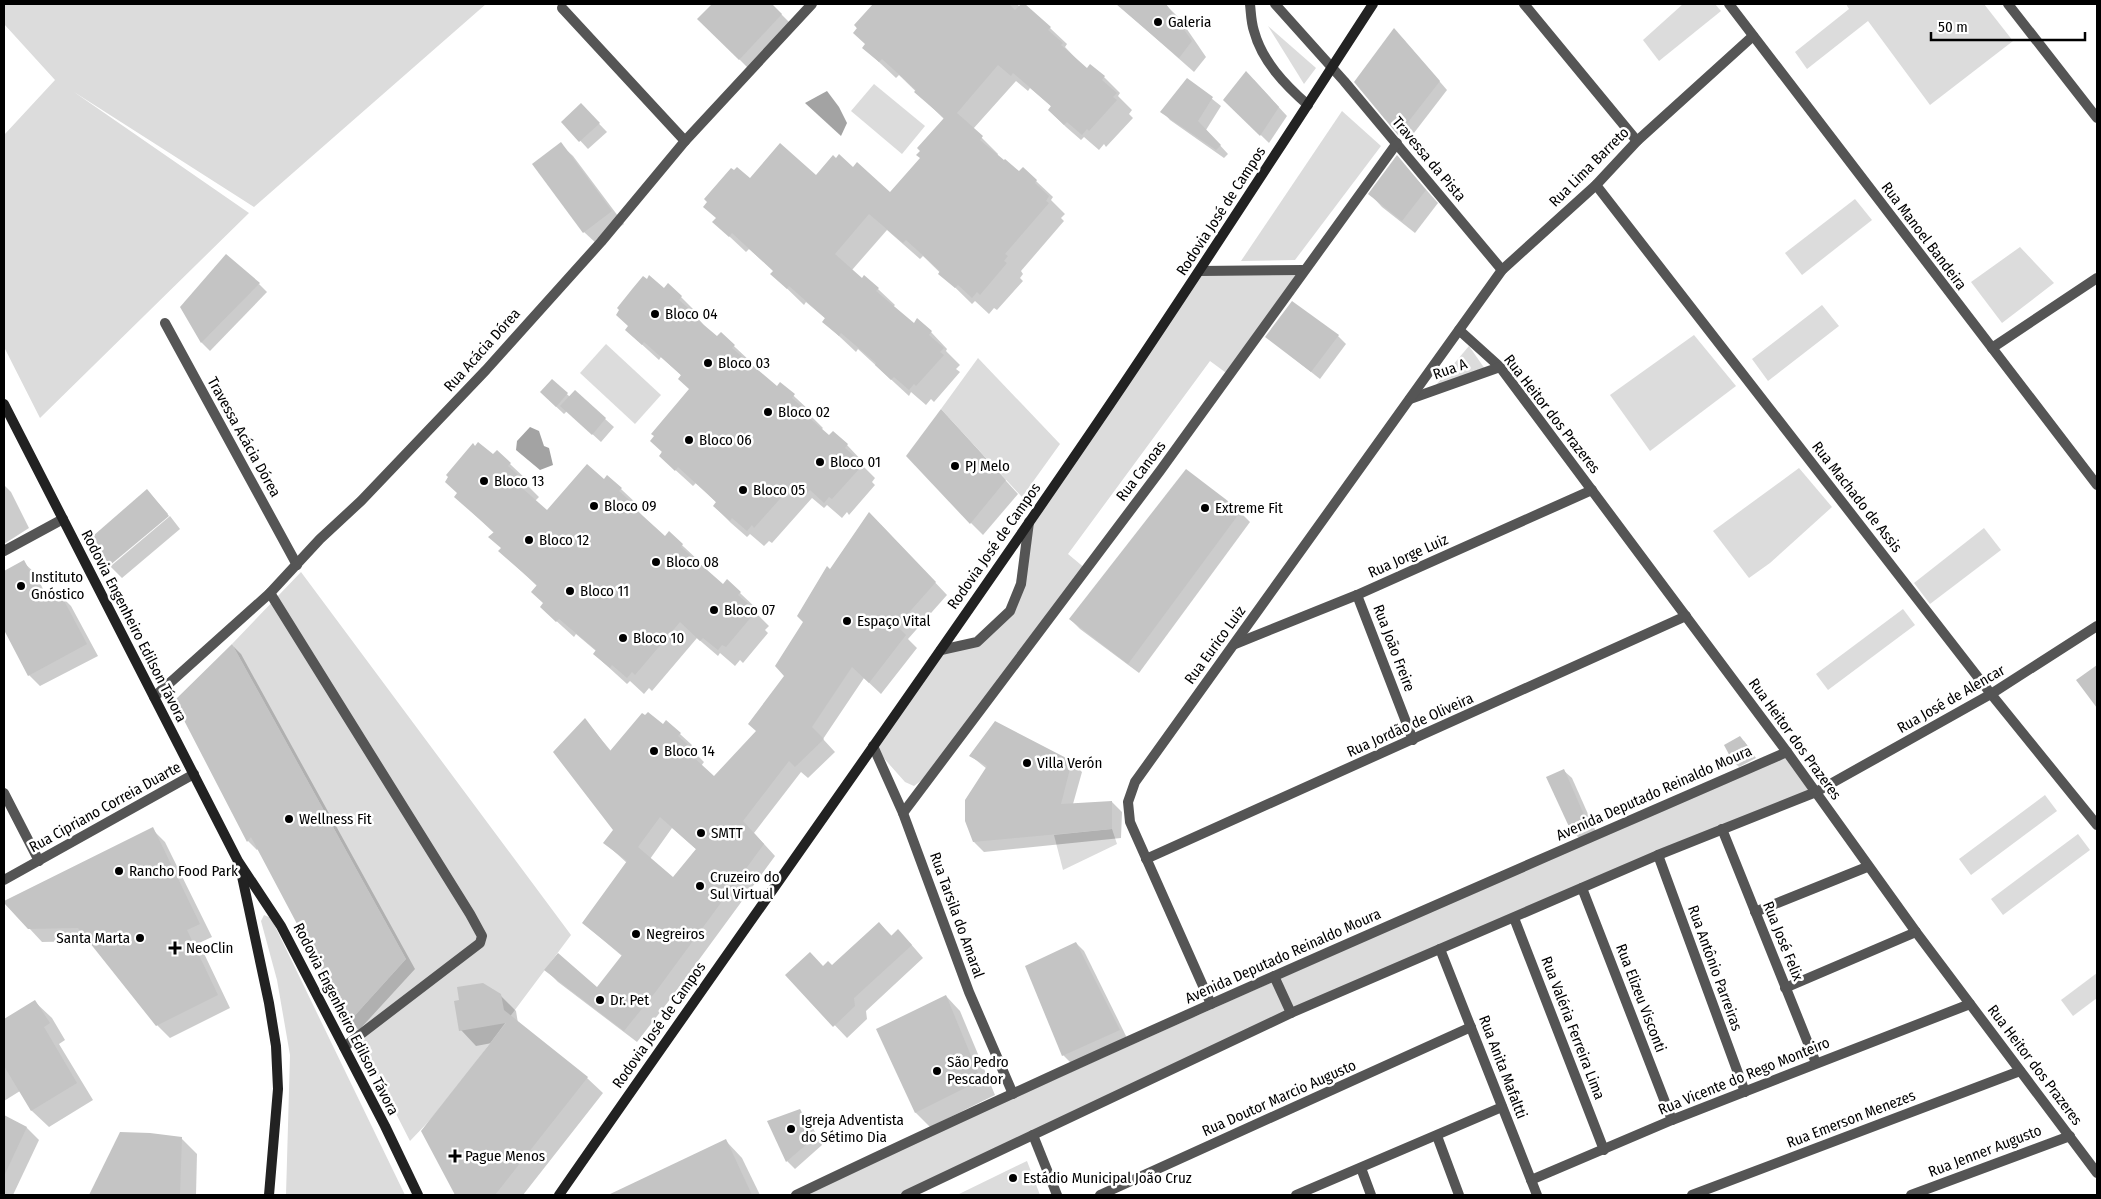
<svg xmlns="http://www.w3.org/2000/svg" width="2101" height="1199" font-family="'Fira Sans Condensed',sans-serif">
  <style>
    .green { fill: #dcdcdc }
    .water { fill: #a3a3a3 }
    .shadow { fill: #0003; fill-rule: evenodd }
    .building { fill: #c4c4c4; fill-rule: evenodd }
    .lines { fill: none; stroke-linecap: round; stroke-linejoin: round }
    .service { stroke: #555; stroke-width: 10 }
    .minor { stroke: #555; stroke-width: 10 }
    .secondary { stroke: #222; stroke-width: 10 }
    .poi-dot { fill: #000; stroke: #fff; stroke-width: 2 }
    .labels { text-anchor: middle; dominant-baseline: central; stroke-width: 5; stroke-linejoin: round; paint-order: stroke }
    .poi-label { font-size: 15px; fill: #000; stroke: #fff; text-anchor: start }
    .street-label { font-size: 15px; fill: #000; stroke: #fff }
  </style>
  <rect width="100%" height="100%" fill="#fff"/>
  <g class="green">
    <path d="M4,4H486L254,207L74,92L249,213L40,418L4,347V135L55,80L4,24Z"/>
    <path d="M1683,4H1715L1721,11L1659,61L1643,40Z"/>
    <path d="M1846,4H1984L2013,41L1930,105L1868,21L1807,69L1795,52L1849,9Z"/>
    <path d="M1268,26L1316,68L1304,84Z"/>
    <path d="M874,84L925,126L902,154L851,111Z"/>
    <path d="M1342,111L1381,146L1295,260L1241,261Z"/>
    <path d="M1855,199L1872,220L1802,275L1785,253Z"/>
    <path d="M2020,247L2054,283L2002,323L1971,282Z"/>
    <path d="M1304,270L1229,375L1210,361L1068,554L1086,569L922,780L914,786L905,782L873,746L941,650L977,642L1010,611L1029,522L1200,271Z"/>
    <path d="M1822,305L1839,326L1768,381L1752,359Z"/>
    <path d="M1694,335L1736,386L1650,451L1610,395Z"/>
    <path d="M606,344L661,395L635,424L580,373Z"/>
    <path d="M1469,346L1485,369L1430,392Z"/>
    <path d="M978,358L1060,444L1022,497L941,409Z"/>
    <path d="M1799,468L1832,507L1770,563L1749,578L1713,531Z"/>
    <path d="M1984,528L2001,550L1930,604L1914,583Z"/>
    <path d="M301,572L571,935L473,1066L430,1120L410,1141L349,1022L406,959L232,644Z"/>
    <path d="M1903,609L1915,625L1828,690L1816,674Z"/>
    <path d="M1787,752L1816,792L1291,1013L906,1195H796Z"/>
    <path d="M2045,795L2057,811L1971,875L1959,859Z"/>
    <path d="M1112,829L1117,844L1063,870L1054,835Z"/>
    <path d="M2078,834L2090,850L2003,915L1991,899Z"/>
    <path d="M264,915L271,918L405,1195H286L290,1055L277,980L261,921Z"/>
    <path d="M2097,973V998L2073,1016L2061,1000Z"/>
    <path d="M1027,1161L1040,1195H957Z"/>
  </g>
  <g class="water">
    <path d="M827,91L839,107L847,123L841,136L805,103Z"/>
    <path d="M530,427L539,431L544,446L549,448L553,465L540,470L516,450L517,441Z"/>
  </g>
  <g class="shadow">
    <path d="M714,4H771L794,27L752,72L699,19Z"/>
    <path d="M874,4H898L901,7L906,4L913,10L918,4H1017L1023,10L1037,16L1050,28L1067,44L1065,47L1087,70L1104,77L1120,93L1118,96L1132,110L1129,114L1133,118L1106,147L1104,144L1099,150L1084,137L1081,140L1066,127L1049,110L1052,107L1030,88L1028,91L1016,81L973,129L998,154L997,156L1019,173L1023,169L1036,181L1053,197L1051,200L1065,214L1061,218L1064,221L1021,271L1023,274L1020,278L1023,281L997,310L994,308L989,314L975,301L972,304L923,256L920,259L887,230L852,270L862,280L878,289L895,305L893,307L914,324L931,332L947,349L946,351L960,365L956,369L960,372L934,402L931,399L926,405L911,392L909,396L858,349L856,352L824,322L826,319L806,302L804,305L772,274L774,271L749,249L746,252L714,222L750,179L816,176L853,168L890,193L921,159L944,119L899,75L896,78L864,48L866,44L855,25Z"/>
    <path d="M1117,4H1165L1180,19L1206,57L1194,72Z"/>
    <path d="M1402,38L1447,90L1407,142L1399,134Z"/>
    <path d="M1187,79L1221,106L1206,130L1228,154L1224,158L1170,120L1162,111Z"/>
    <path d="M1254,80L1287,116L1269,143L1225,100Z"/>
    <path d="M581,105L607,132L588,149L563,122Z"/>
    <path d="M560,144L573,156L624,224L597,244L584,232Z"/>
    <path d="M1397,157L1438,203L1415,233L1382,207L1370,194Z"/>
    <path d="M259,284L267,292L210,351L202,343L182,307Z"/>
    <path d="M664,289L681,297L698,314L696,316L709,331L717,338L721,334L751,362L749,364L777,388L781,384L811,412L809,414L823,428L821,430L829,437L847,445L863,462L861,464L875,478L872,482L875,485L849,515L847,512L842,518L827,505L824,508L812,498L772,543L769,541L764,546L750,534L747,537L731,523L714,506L717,503L704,490L696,483L693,486L660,456L690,389L682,376L661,357L659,360L626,330Z"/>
    <path d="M1338,336L1346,344L1320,379L1267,337Z"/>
    <path d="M552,380L570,397L575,392L614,427L601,442L567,411L564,414L549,400Z"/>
    <path d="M953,423L1018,494L983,535L971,523Z"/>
    <path d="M493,456L510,464L527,480L525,483L539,497L535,501L547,512L604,481L621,489L638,505L635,508L649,523L665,537L669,533L699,561L697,563L723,585L740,593L757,609L755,612L769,626L765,630L768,633L743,663L740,660L735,666L720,653L718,656L697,638L652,691L649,688L644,694L630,681L627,684L594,654L596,651L576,634L574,637L541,607L544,604L537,586L500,551L502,548L494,533L456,497Z"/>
    <path d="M4,485L11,492L29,528L4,544Z"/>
    <path d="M147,490L168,514L112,562V565L170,516L180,529L122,578L110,566L95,537Z"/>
    <path d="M1240,512L1250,522L1139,673L1080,629L1070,619Z"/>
    <path d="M881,525L947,595L908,639L917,648L881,694L864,678L823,739L835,752L808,778L801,772L754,833L775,856L668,1002L637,1042L558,982L546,970L597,989L622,956L583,923L627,863L605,843L615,830L585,720L611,751L663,726L680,734L692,745L690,748L704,762L701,766L714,778L758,732L786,675L805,622L830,570ZM672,828L697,850L674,879L650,859Z"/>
    <path d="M23,562L35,573L49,601L60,595L71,606L98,656L40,686L29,675L4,627V572Z"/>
    <path d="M232,645L241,654L415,969L359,1030L350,1021L259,848L257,850L248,841Z"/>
    <path d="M1744,741L1756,758L1739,767L1735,763Z"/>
    <path d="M971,756L1072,762L1082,772L1073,804L1112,802L1122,812L1121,838L984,852L974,842L987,769Z"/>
    <path d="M1563,770L1572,778L1596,832L1580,839L1572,831Z"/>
    <path d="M152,829L165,842L212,937L199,943L230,1008L170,1038L157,1025L90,941L42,942L29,928Z"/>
    <path d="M879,923L892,936L910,943L923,958L866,1011L867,1019L847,1038L787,975L832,966Z"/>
    <path d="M1076,943L1084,951L1127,1038L1071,1063L1063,1055Z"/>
    <path d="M500,995L516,1011L518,1023L587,1078L603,1093L523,1195H456L422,1131L492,1043L476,1046L461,1030L460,1001Z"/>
    <path d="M946,996L960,1011L995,1095L930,1127L916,1113L878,1030Z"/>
    <path d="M35,1002L52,1018L65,1040L59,1044L93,1100L49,1127L32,1111L20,1091L4,1101V1021Z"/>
    <path d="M800,1111L808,1119L822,1145L795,1169L787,1161Z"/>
    <path d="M4,1116L27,1128L39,1140L13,1195H4Z"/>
    <path d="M121,1133L182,1139L197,1154L196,1195H91Z"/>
    <path d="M726,1141L742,1158L760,1195H623L621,1191Z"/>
  </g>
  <g class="building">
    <path d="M712,4H772L782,14L739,60L697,19Z"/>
    <path d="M873,4H1009L1015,10L1021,4H1025L1051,27L1048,30L1063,43L1061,45L1087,68L1090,64L1105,76L1102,80L1117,93L1113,97L1117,100L1089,131L1087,129L1082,135L1067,122L1064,125L1048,110L1051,106L1013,73L1011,76L998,65L957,113L983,136L980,140L1004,160L1005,159L1019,171L1023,167L1037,180L1035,183L1049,196L1046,201L1049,203L1005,254L1008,256L1004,261L1007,263L980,295L977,292L972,298L958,285L955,288L938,274L940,271L906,240L903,243L869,214L835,254L862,278L864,275L879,288L876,291L914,323L917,318L932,331L929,335L944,348L940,352L944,355L916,386L914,384L909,390L894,377L891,380L875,365L876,363L841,333L839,336L822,322L825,318L789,286L787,289L770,274L773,271L732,233L729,237L712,222L716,218L703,207L707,202L704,199L731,168L734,170L737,167L750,178L780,143L816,175L833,155L836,158L839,154L853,167L857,162L890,192L920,158L916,155L920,151L917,148L944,118L914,92L916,90L882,59L879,62L862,48L865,44L853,33L857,28L854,25Z"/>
    <path d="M1116,4H1166L1192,41L1179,58Z"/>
    <path d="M1394,28L1440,81L1398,135L1354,82Z"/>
    <path d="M1246,71L1279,107L1260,136L1223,100Z"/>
    <path d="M1187,78L1213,97L1198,121L1221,145L1216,150L1160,112Z"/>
    <path d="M581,103L600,123L579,142L561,122Z"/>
    <path d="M561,142L612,211L583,233L532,164Z"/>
    <path d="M1397,155L1426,190L1402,221L1368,194Z"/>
    <path d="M226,254L260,283L201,343L180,307Z"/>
    <path d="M649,275L664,288L668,283L682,296L679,300L694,313L692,315L717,336L721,332L735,345L732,348L777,386L780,382L795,394L792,398L807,411L805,414L829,435L833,431L848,444L845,448L860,461L856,465L860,468L832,499L829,497L824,503L810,490L807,493L795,482L754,528L752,525L747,531L732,518L730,521L713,506L716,502L678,467L675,471L659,456L662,452L650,441L654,436L651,434L689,389L678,379L681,375L644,342L642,345L625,330L628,326L616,315L619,310L617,308L633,288L643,276L647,279Z"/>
    <path d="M1292,301L1339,335L1311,372L1265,337Z"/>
    <path d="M552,379L568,393L556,407L540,392Z"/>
    <path d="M575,390L606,418L592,435L560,406Z"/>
    <path d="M941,409L1006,480L970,524L906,456Z"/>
    <path d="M478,442L493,454L497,450L511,463L508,466L523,479L520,484L523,487L522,488L547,510L587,464L604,479L607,475L622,488L619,491L634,504L632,506L665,536L669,531L683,544L681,547L723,584L727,579L741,592L738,595L753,608L749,613L752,616L726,647L722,645L718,650L703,638L700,641L680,622L635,675L632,672L627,678L612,665L610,668L593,654L596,650L559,619L556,622L540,607L543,603L531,592L537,585L498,551L501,548L488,537L494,532L454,497L457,493L445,482L448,477L446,475L473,443L475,446Z"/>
    <path d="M1186,469L1241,511L1128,664L1069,619Z"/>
    <path d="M147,489L169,516L109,566L93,536Z"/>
    <path d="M869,512L936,582L897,626L906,635L869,683L852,667L812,727L824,739L795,767L789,761L743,821L764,844L657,990L624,1031L544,970L558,953L597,987L622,955L582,923L627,861L603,843L613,830L553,752L585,718L610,751L642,713L645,715L648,712L663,724L666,720L681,733L678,736L693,749L689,753L714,776L756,731L748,724L784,676L775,666L803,622L797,616L827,566L830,569ZM660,817L696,849L673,877L638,847Z"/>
    <path d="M24,560L46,601L60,593L87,644L28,676L4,630V571Z"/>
    <path d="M232,644L406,959L349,1022L251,837L247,842L174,701Z"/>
    <path d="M2097,665V708L2076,680Z"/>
    <path d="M995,721L1072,761L1061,804L1112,801V829L973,842L965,821V800L987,766L969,756Z"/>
    <path d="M1740,736L1754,754L1734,764L1724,745Z"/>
    <path d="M1564,769L1588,824L1571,831L1546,777Z"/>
    <path d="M153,827L200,924L187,930L218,995L156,1026L78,928L28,929L4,903V901Z"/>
    <path d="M879,922L891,936L898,929L912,945L854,998L855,1006L833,1027L785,975L810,952L823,966L828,961L832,965Z"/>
    <path d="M1076,942L1120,1030L1062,1056L1025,966Z"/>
    <path d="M483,983L501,994L504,1010L588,1077L495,1195H455L421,1131L506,1023L459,1031L454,1001L459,1000L457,987Z"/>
    <path d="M946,995L981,1080L915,1113L876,1029Z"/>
    <path d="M35,1000L50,1023L44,1027L77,1083L31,1111L4,1066V1019Z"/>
    <path d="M800,1109L815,1137L786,1162L767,1121Z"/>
    <path d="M4,1115L27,1127L4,1176Z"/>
    <path d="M120,1132L150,1133L182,1137L180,1195H89Z"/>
    <path d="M726,1139L752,1195H608Z"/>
  </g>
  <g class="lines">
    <g class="service">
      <path d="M270,593L470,914L482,936L480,943L344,1047"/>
      <path d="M941,650L977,642L1010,611L1021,584L1029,522"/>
    </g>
    <g class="minor">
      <path d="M1250,4C1251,13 1251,22 1254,31C1262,61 1285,85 1308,105"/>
      <path d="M1275,4L1344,81L1502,270"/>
      <path d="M1524,4L1637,141"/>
      <path d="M1729,4L2097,485"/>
      <path d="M2008,4L2097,118"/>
      <path d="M562,8L685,141"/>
      <path d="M1596,185L1991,694L2097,825"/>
      <path d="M1200,271L1304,270"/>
      <path d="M165,323L297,565"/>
      <path d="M1459,330L1500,367L1787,752L1916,932L2097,1173"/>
      <path d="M1992,348L2097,278"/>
      <path d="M1410,399L1500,367"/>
      <path d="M4,551L63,519"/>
      <path d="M1357,595L1413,740"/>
      <path d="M1235,644L1357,595L1592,490"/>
      <path d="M154,697L270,593L320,539L361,501L486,370L601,242L685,141L812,4"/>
      <path d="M873,746L903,813L969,992L1013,1094"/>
      <path d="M4,793L39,861"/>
      <path d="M903,813L1160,471L1397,143"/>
      <path d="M1722,829L1816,1063"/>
      <path d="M1658,855L1745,1092"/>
      <path d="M1146,859L1686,616"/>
      <path d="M4,880L194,774"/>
      <path d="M1582,888L1672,1120"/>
      <path d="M1755,912L1867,867"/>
      <path d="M1514,918L1604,1150"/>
      <path d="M1440,949L1537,1195"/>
      <path d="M1274,976L1291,1013"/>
      <path d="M1785,988L1916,932"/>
      <path d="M1211,1004L1130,822L1128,802L1135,782L1502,270L1596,185L1637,141L1753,36"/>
      <path d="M1033,1135L1057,1195"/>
      <path d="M1437,1136L1459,1195"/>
      <path d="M1361,1168L1371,1195"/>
      <path d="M1531,1180L1672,1120L1970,1004"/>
      <path d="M796,1195C1122,1039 1455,897 1787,752"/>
      <path d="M906,1195L1291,1013L1658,855L1816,792L1991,694L2097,626"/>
      <path d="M1100,1195L1471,1027"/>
      <path d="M1296,1195L1502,1107"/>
      <path d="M1692,1195L2020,1071"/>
      <path d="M1911,1195L2070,1136"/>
    </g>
    <g class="secondary">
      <path d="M4,404L238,861L281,926L385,1126L418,1195"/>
      <path d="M240,867L269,1003L276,1046L278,1089L269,1195"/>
      <path d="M559,1195C738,937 921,682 1098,422C1192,284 1282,144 1373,4"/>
    </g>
  </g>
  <g class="poi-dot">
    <circle cx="1158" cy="22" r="5"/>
    <circle cx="655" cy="314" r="5"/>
    <circle cx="708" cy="363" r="5"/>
    <circle cx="768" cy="412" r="5"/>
    <circle cx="689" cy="440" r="5"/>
    <circle cx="820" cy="462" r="5"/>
    <circle cx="955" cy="466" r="5"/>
    <circle cx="484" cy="481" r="5"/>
    <circle cx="743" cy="490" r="5"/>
    <circle cx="594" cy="506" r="5"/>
    <circle cx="1205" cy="508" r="5"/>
    <circle cx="529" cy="540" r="5"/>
    <circle cx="656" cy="562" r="5"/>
    <circle cx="21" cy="586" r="5"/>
    <circle cx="570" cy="591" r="5"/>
    <circle cx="714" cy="610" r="5"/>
    <circle cx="847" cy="621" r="5"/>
    <circle cx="623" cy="638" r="5"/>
    <circle cx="654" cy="751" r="5"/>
    <circle cx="1027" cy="763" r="5"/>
    <circle cx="289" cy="819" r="5"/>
    <circle cx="701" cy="833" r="5"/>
    <circle cx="119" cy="871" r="5"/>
    <circle cx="700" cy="886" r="5"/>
    <circle cx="636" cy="934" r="5"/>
    <circle cx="140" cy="938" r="5"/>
    <path d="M172.5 940.5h5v5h5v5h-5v5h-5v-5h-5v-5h5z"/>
    <circle cx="600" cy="1000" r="5"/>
    <circle cx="937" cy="1071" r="5"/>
    <circle cx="791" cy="1129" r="5"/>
    <path d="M452.5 1148.5h5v5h5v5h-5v5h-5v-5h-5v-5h5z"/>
    <circle cx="1013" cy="1178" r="5"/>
  </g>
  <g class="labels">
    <g class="poi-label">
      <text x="1168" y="22">Galeria</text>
      <text x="665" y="314">Bloco 04</text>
      <text x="718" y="363">Bloco 03</text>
      <text x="778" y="412">Bloco 02</text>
      <text x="699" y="440">Bloco 06</text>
      <text x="830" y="462">Bloco 01</text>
      <text x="965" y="466">PJ Melo</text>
      <text x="494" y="481">Bloco 13</text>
      <text x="753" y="490">Bloco 05</text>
      <text x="604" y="506">Bloco 09</text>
      <text x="1215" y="508">Extreme Fit</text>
      <text x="539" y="540">Bloco 12</text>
      <text x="666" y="562">Bloco 08</text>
      <text x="31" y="577">Instituto<tspan x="31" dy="17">Gnóstico</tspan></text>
      <text x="580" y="591">Bloco 11</text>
      <text x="724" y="610">Bloco 07</text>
      <text x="857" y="621">Espaço Vital</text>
      <text x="633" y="638">Bloco 10</text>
      <text x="664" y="751">Bloco 14</text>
      <text x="1037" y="763">Villa Verón</text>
      <text x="299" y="819">Wellness Fit</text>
      <text x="711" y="833">SMTT</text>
      <text x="129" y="871">Rancho Food Park</text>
      <text x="710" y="877">Cruzeiro do<tspan x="710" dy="17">Sul Virtual</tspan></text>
      <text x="646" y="934">Negreiros</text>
      <text x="130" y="938" text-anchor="end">Santa Marta</text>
      <text x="186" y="948">NeoClin</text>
      <text x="610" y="1000">Dr. Pet</text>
      <text x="947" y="1062">São Pedro<tspan x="947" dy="17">Pescador</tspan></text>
      <text x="801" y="1120">Igreja Adventista<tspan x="801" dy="17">do Sétimo Dia</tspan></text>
      <text x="465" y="1156">Pague Menos</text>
      <text x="1023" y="1178">Estádio Municipal João Cruz</text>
    </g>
    <g class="street-label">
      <text transform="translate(1429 159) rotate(50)">Travessa da Pista</text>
      <text transform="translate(1589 167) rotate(-45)">Rua Lima Barreto</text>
      <text transform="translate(1221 211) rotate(-57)">Rodovia José de Campos</text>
      <text transform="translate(1924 236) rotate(53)">Rua Manoel Bandeira</text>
      <text transform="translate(482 350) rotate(-48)">Rua Acácia Dórea</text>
      <text transform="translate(1450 369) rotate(-20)">Rua A</text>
      <text transform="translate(1552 414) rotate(52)">Rua Heitor dos Prazeres</text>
      <text transform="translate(244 437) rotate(61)">Travessa Acácia Dórea</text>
      <text transform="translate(1141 471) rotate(-53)">Rua Canoas</text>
      <text transform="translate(1857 497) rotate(52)">Rua Machado de Assis</text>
      <text transform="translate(994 546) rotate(-55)">Rodovia José de Campos</text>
      <text transform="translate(1408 556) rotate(-24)">Rua Jorge Luiz</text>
      <text transform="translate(134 626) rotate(63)">Rodovia Engenheiro Edilson Távora</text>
      <text transform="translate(1215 645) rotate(-54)">Rua Eurico Luiz</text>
      <text transform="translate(1394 648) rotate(69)">Rua João Freire</text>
      <text transform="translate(1951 699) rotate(-30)">Rua José de Alencar</text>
      <text transform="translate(1410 725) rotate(-24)">Rua Jordão de Oliveira</text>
      <text transform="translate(1795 739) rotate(54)">Rua Heitor dos Prazeres</text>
      <text transform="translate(1654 793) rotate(-24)">Avenida Deputado Reinaldo Moura</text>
      <text transform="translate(105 807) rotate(-29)">Rua Cipriano Correia Duarte</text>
      <text transform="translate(957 915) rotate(70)">Rua Tarsila do Amaral</text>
      <text transform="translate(1783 941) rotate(68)">Rua José Felix</text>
      <text transform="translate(1283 956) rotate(-24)">Avenida Deputado Reinaldo Moura</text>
      <text transform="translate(1715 968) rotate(70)">Rua Antônio Parreiras</text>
      <text transform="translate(1641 998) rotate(69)">Rua Elizeu Visconti</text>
      <text transform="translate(346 1019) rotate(63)">Rodovia Engenheiro Edilson Távora</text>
      <text transform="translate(659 1025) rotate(-55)">Rodovia José de Campos</text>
      <text transform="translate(1573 1028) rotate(69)">Rua Valéria Ferreira Lima</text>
      <text transform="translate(2035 1065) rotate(53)">Rua Heitor dos Prazeres</text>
      <text transform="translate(1503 1067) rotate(69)">Rua Anita Mafaltti</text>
      <text transform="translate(1744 1076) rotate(-22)">Rua Vicente do Rego Monteiro</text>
      <text transform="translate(1279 1098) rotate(-24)">Rua Doutor Marcio Augusto</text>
      <text transform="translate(1851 1119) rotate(-21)">Rua Emerson Menezes</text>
      <text transform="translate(1985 1151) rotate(-21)">Rua Jenner Augusto</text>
    </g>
  </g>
  <rect width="2101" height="1199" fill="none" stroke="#000000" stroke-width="10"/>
  <path d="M1931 32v8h154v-8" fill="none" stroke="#000000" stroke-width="2.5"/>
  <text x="1938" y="32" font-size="15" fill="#000000" stroke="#ffffff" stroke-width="4" paint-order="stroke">50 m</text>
</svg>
